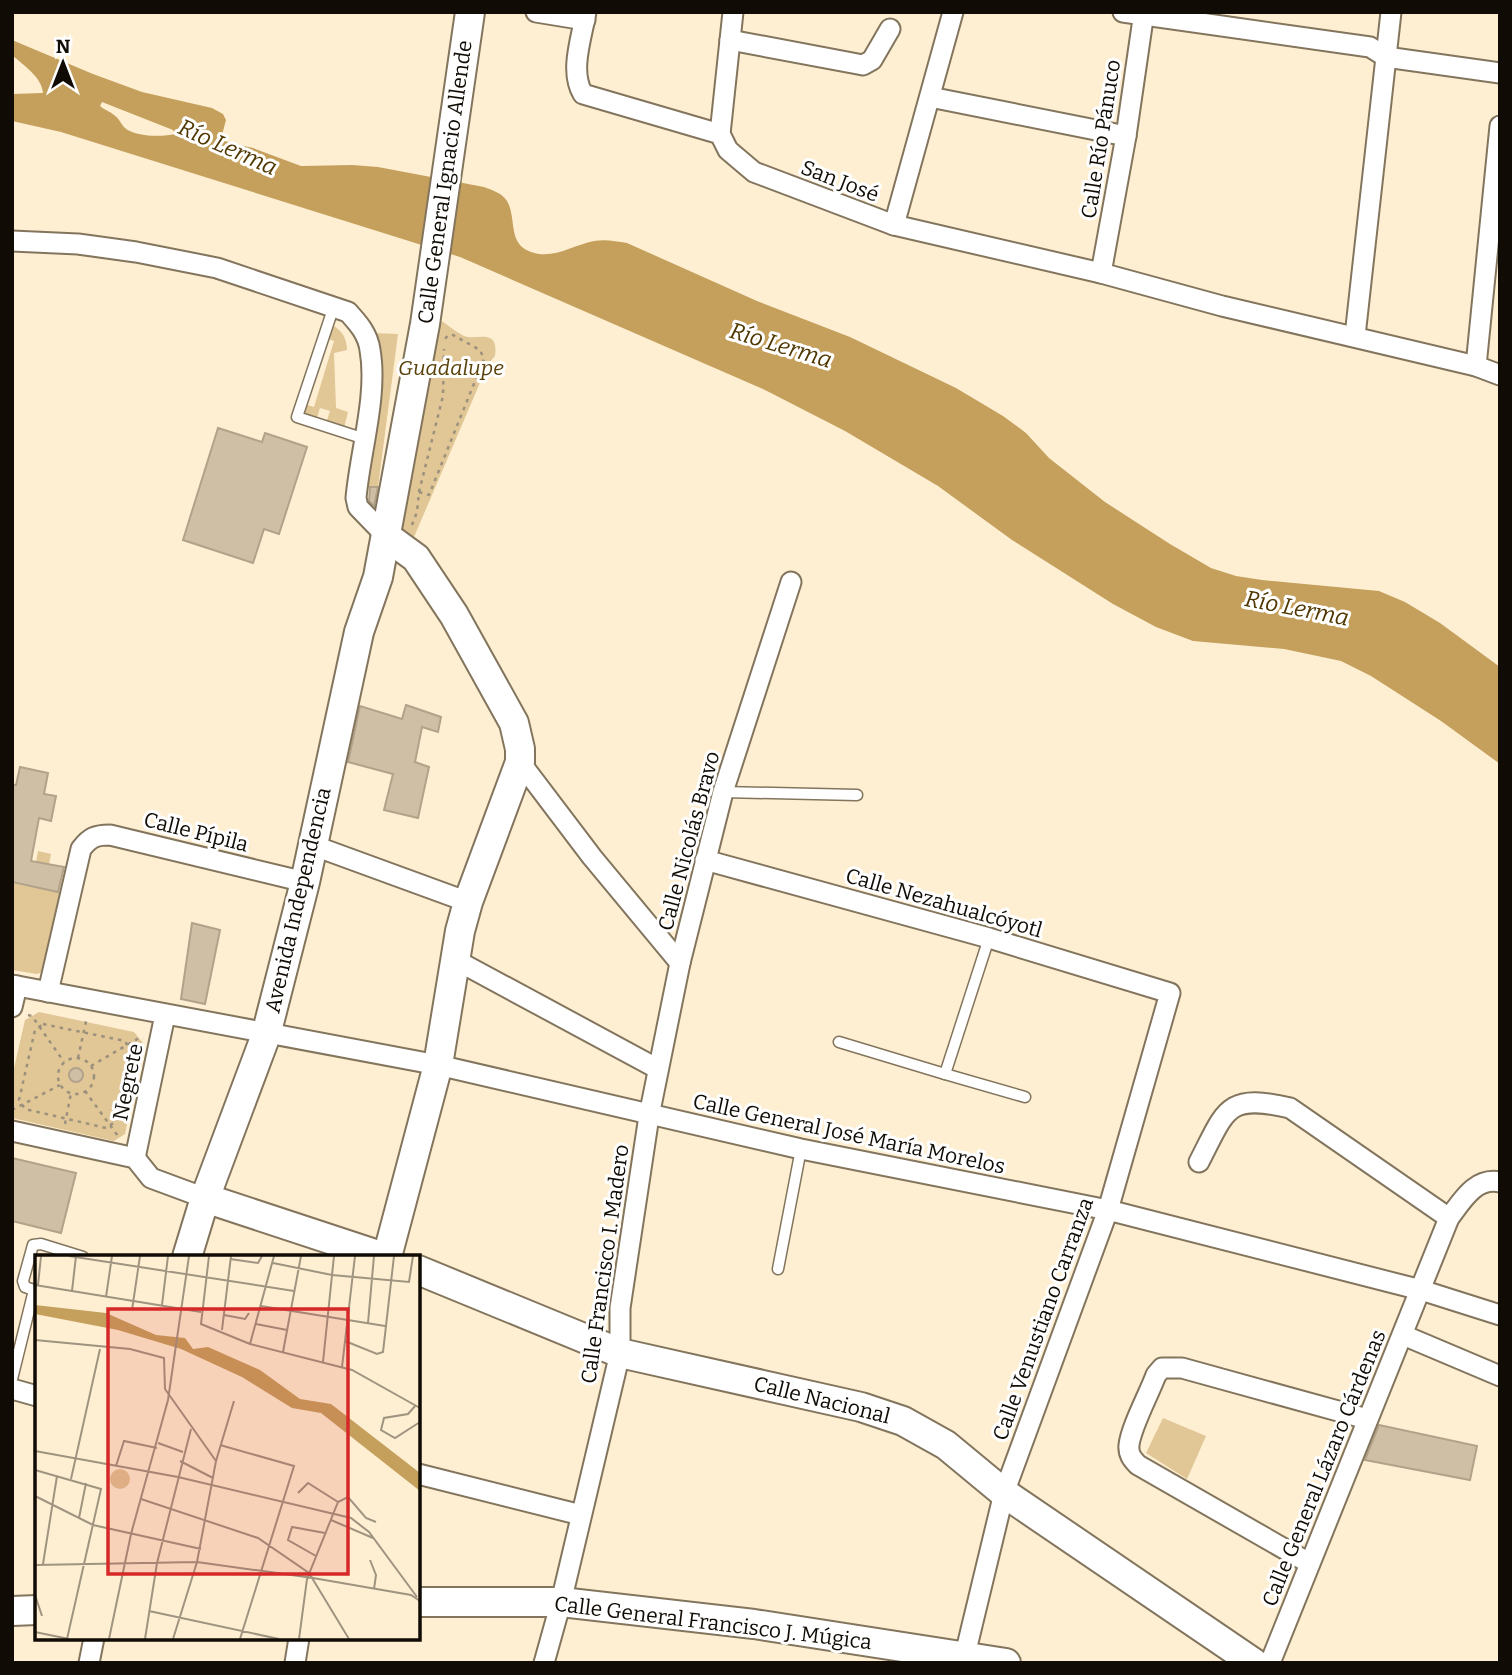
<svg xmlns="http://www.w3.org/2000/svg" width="1512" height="1675" font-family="Bitter,serif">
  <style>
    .green { fill: #e1c696 }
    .water { fill: #c5a05d; fill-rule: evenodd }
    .building { fill: #cfc0a5; stroke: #b1a289; stroke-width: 2 }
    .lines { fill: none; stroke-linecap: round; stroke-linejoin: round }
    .lane-casing { stroke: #83755d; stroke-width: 13 }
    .street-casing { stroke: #83755d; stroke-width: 23 }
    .secondary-casing { stroke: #83755d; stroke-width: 32 }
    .path { stroke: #9b917d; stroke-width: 2.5; stroke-dasharray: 3.5 5; stroke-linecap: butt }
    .lane { stroke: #fff; stroke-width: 10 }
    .street { stroke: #fff; stroke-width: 19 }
    .secondary { stroke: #fff; stroke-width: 28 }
    .labels { text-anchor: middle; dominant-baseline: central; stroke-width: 6; stroke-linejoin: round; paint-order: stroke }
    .street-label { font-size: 21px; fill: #100b04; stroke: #fff }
    .park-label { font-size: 21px; font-style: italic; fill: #594008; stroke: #fff }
    .water-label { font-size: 23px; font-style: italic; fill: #503700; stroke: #fff }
    .inset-road { fill: none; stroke: #9f9480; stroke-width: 2 }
    .view { fill: #d62828; fill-opacity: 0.15; stroke: #d62828; stroke-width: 3.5 }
    .inset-edge { fill: none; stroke: #100b04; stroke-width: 3.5 }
  </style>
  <rect width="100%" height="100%" fill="#feefd3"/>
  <g class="green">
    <path d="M440,320C448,325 456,332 464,336C477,341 499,327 495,356L488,364L411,544L398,522L425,327Z"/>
    <path d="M326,321C339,328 347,335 347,350L334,353L336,408L348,412L344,428L326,423L330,411L320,408L317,418L301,413L304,404L314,407L334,341L321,336Z"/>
    <path d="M371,333L398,334L378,487L362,488Z"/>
    <path d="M38,851L51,854L44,889L63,893L46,971L37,974L12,970V883L31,887L36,885L34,874Z"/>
    <path d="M39,1012L134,1032L143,1043L125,1134L114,1141L12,1118V1077L25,1020Z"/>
    <path d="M1163,1418L1206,1436L1187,1479L1146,1453Z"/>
  </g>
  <path class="water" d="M12,40L93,74L142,92L212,108L223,114L226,120L222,135L227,142L253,148L301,166L352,165L378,167L484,187C492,190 502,193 507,201C517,218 507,244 531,252C553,260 573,245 594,241C605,239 616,241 627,243L757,301L850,337L956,388L1003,416L1026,433L1049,458L1105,502L1170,544L1211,568L1236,576L1262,580L1379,591L1405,602L1440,623L1500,667V764L1441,721L1371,676L1341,661L1284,649L1193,641L1156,627L1113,604L1012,540L938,486L845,431L765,390L460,257L61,132L12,121V94L43,93C42,77 23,65 12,55ZM102,102L173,130L175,134C163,137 135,137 125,128C121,124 119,118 114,115C110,111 104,110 100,106Z"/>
  <g class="building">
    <path d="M218,428L262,442L265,433L307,447L279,534L264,529L253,563L183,540Z"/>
    <path d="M370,487H378L374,506L369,501Z"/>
    <path d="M406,705L441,717L438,732L422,727L415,762L429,767L418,818L384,810L393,774L348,762L360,706L402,719Z"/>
    <path d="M20,767L48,773L44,794L56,796L51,821L39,818L31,861L64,867L58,892L12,882V785H16Z"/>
    <path d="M192,923L220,930L205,1004L181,999Z"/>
    <circle cx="76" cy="1075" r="7"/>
    <path d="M12,1158L76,1173L61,1233L12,1221Z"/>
    <path d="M1379,1425L1477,1446L1470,1480L1365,1460Z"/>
  </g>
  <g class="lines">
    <defs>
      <g id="lane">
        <path d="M334,306L297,417L365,439"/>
        <path d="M723,792L857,795"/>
        <path d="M839,1042L945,1074L989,938"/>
        <path d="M945,1074L1025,1097"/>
        <path d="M778,1269L801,1149"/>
        <path d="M37,1291L25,1287L23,1281L33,1245L41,1244L83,1257"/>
        <path d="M12,1379L34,1290"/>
      </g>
      <g id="street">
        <path d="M536,12L585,20"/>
        <path d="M586,12C582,37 569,71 583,94L720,134L728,150L754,172L894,225L1101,273L1222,306L1476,366L1500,375"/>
        <path d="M1123,12L1370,47L1386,57L1500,73"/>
        <path d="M730,40L863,65L872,60L890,29"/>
        <path d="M930,97L1126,136"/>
        <path d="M720,134L733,12"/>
        <path d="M894,225L953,12"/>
        <path d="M12,241L78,244L136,252L217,268L348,312C358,323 368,334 370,350C378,395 360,452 356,498L358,507L386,536"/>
        <path d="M1101,273L1126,136L1144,12"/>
        <path d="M1355,336L1391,12"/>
        <path d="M1476,366L1500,126"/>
        <path d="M520,762L592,857L680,963"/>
        <path d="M312,845L468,902"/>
        <path d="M705,860L989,938L1170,993L1108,1210L1004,1493L963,1663"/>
        <path d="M454,959L658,1069"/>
        <path d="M12,985L438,1065L801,1149L1108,1210L1421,1290L1500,1315"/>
        <path d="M48,992L81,849C90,837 96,835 110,835L305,882"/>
        <path d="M12,1007L17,986"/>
        <path d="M12,1131L135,1158L151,1178L205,1198"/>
        <path d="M135,1158L165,1015"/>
        <path d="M1199,1162C1226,1110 1226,1093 1290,1108L1449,1218"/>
        <path d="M1403,1335L1500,1376"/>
        <path d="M12,1389L37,1396"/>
        <path d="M418,1474L581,1515"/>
        <path d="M1309,1563L1138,1465C1132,1459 1128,1454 1129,1445C1131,1427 1149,1394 1156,1375L1162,1368H1182L1367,1419"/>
        <path d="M89,1663L94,1638"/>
        <path d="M295,1663L299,1638"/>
        <path d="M544,1663L561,1602L620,1353V1308L649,1116L680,963L723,792L791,582"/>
        <path d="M1270,1663L1449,1218C1462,1201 1475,1177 1500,1182"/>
      </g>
      <g id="secondary">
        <path d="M386,536L416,558L454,615L514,723L520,749V762L468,902L460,931L438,1065L387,1257"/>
        <path d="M205,1198L384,1257"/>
        <path d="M187,1257L205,1198L266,1035L305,882L359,632L378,577L425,324L470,12"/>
        <path d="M418,1270L620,1353L861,1407L903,1421L946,1445L1004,1493L1254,1663"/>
        <path d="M418,1602H561L754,1624L1006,1663"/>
        <path d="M12,1611L37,1610"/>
      </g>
    </defs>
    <use href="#lane" class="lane-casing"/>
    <use href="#street" class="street-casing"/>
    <use href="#secondary" class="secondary-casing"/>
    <g class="path">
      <path d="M419,492L443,396L444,349"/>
      <path d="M412,525L417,512L419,492L429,495L484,359L480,350L453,335H448L445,339"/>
      <path d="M28,1015L32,1016L64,1062"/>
      <path d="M43,1024L125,1041L130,1050L115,1122L106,1128L25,1109L19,1100L35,1030Z"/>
      <path d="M78,1058L87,1017"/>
      <circle cx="76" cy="1076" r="18"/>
      <path d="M91,1066L139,1038L143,1039"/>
      <path d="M85,1091L118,1136"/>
      <path d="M12,1110L60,1085"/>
      <path d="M65,1124L71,1093"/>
    </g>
    <use href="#lane" class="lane"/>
    <use href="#street" class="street"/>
    <use href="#secondary" class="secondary"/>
  </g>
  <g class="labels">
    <g class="street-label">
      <text transform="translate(1101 139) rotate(-81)">Calle Río Pánuco</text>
      <text transform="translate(840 181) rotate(21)">San José</text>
      <text transform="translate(445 182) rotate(-82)">Calle General Ignacio Allende</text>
      <text transform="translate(196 832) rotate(14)">Calle Pípila</text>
      <text transform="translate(689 841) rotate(-75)">Calle Nicolás Bravo</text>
      <text transform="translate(298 900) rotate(-77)">Avenida Independencia</text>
      <text transform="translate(944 903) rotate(16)">Calle Nezahualcóyotl</text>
      <text transform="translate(128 1082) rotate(-78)">Negrete</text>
      <text transform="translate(849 1134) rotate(12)">Calle General José María Morelos</text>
      <text transform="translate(605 1264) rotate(-82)">Calle Francisco I. Madero</text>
      <text transform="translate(1043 1319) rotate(-70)">Calle Venustiano Carranza</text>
      <text transform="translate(822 1400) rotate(14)">Calle Nacional</text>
      <text transform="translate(1324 1468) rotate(-68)">Calle General Lázaro Cárdenas</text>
      <text transform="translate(713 1623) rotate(7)">Calle General Francisco J. Múgica</text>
    </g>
    <g class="park-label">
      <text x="451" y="368">Guadalupe</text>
    </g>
    <g class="water-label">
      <text transform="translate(228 147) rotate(24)">Río Lerma</text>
      <text transform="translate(781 345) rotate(17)">Río Lerma</text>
      <text transform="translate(1297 608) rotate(11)">Río Lerma</text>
    </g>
  </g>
  <g transform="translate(35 1255)">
    <rect width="385" height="385" fill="#feefd3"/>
    <path d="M75 224a10 10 0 1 1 20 0a10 10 0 1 1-20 0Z" fill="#e1c696"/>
    <path d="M0,50L71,58L121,80L150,83L158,94L173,92L225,115L265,144L296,149L385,218V236L286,158L257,153L207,122L146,94L83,75L0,59Z" fill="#c5a05d"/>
    <path class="inset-road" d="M34,1L259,36M174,1L166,69L215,89L317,115L385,153M195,4L223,8L227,1M238,8L297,20L374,27L378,1M0,30L166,57M3,30L6,1M37,36L41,1M71,42L77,1M127,50L133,1M226,51L350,71M97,55L105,1M189,60L210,64L214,58M333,68L339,1M221,69L252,75M187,75L196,1M0,85L95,94L129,103L130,134L181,206M310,86L342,99L348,97L359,1M215,89L239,1M248,97L266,1M288,107L299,1M307,112L320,1M381,150L373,159L349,163L346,175L360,183L385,167M123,188L148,197M185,190L259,211L205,384M0,196L143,222L316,263L334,277L382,342M145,206L178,223M81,211L89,186L122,193M0,215L66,234L32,384M36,224L65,94M263,238L273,228L303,247M0,241L58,270L166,294M106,244L223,283L274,318L314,384M44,263L51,228M296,265L338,283M281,301L253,285L257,272L290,278M335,305L341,320L339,334M8,309L22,221M0,310L162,307L278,323L376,340L385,346M0,340L7,361M114,356L244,384M0,377L34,384M74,384L96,279L133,145L154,1M110,384L122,308L156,174M138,384L162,307L181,206L199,146M264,384L272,324L303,247L313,242L331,263L341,267"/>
    <path class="view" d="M73,54H313V319H73Z"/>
    <rect width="385" height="385" class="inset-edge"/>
  </g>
  <rect width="1512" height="1675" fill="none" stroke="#100b04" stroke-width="28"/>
  <g transform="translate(63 63)" stroke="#ffffff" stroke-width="5" paint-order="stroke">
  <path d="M0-5L12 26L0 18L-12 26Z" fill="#100b04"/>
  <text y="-10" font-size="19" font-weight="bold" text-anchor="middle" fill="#100b04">N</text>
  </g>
</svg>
